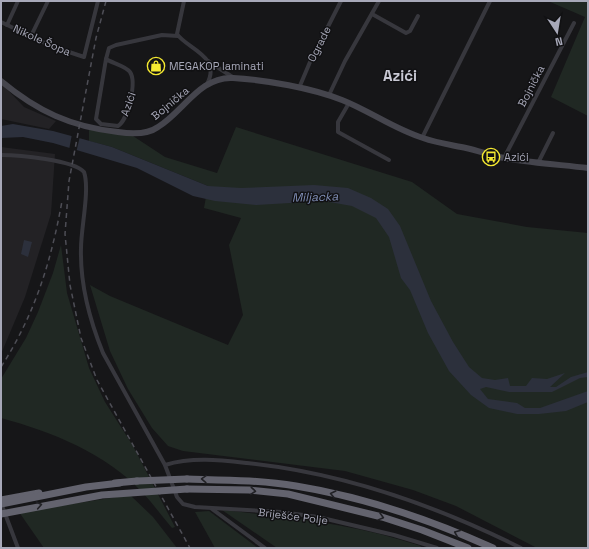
<svg xmlns="http://www.w3.org/2000/svg" width="589" height="549" font-family="'Space Grotesk',sans-serif">
  <style>
    .built { fill: #232225 }
    .green { fill: #202823 }
    .water { fill: #2c303c }
    .pier { fill: #161618 }
    .lines { fill: none; stroke-linecap: round; stroke-linejoin: round }
    .street { stroke: #37373d; stroke-width: 4 }
    .secondary { stroke: #45454d; stroke-width: 6 }
    .highway { stroke: #63636e; stroke-width: 7 }
    .rail { stroke: #4e4e56; stroke-width: 1.5; stroke-dasharray: 5 4; stroke-linecap: butt }
    .highway-bridge { stroke: #63636e; stroke-width: 7 }
    .oneway { stroke: #212125 }
    .labels { text-anchor: middle; dominant-baseline: central; stroke-width: 3; stroke-linejoin: round; paint-order: stroke }
    .street-label { font-size: 11px; fill: #a7a8b8; stroke: #111113 }
    .poi-label { font-size: 11px; fill: #a7a8b8; stroke: #111113; text-anchor: start }
    .water-label { font-size: 12px; font-style: italic; fill: #7e8cb3; stroke: #111113 }
    .district-label { font-size: 15px; font-weight: bold; fill: #c9c9d4; stroke: #111113 }
  </style>
  <rect width="100%" height="100%" fill="#161618"/>
  <g class="built">
    <path d="M1,83L24,107L56,121L49,129L1,119Z"/>
    <path d="M1,147L55,154L51,214L25,297L1,354Z"/>
  </g>
  <g class="green">
    <path d="M548,1H588V116L551,97L585,17Z"/>
    <path d="M236,127L412,182L457,214L527,227L588,233V548H537L456,506L413,490L345,471L183,451L168,446L152,428L128,389L110,351L90,285L110,296L228,345L243,315L229,245L241,218L204,208L208,186L112,147L89,141V128L133,136L165,157L217,173Z"/>
    <path d="M61,245L67,293L89,368L105,402L133,446L175,527L172,528C162,516 153,504 143,493C106,453 52,432 1,418V379L26,338L38,312L53,273Z"/>
    <path d="M130,495L153,517L177,548H44L19,512Z"/>
    <path d="M222,510C289,517 356,524 421,546L420,548H277Z"/>
    <path d="M209,511L258,548H215L195,512Z"/>
  </g>
  <g class="water">
    <path d="M13,124L53,131L112,147L208,186L241,188L314,185L348,188L371,198L388,209L400,226L431,301L453,342L469,367L482,378L495,380L508,378L510,386H526L532,378L547,379L565,373L550,387H556L571,377L588,372V377L580,378L552,392H509L486,387L480,389L488,399L517,403L525,408H540L588,391V402L566,411L539,414H517L489,408L471,395L449,371L428,333L410,290L401,278L389,237L376,218L352,206L324,201L256,205L215,201L193,196L137,168L53,143L23,137L1,138V126Z"/>
    <path d="M24,240L32,242L28,257L21,254Z"/>
  </g>
  <path class="pier" d="M72,134L80,136L76,153L69,150Z"/>
  <g class="lines">
    <g class="street">
      <path d="M184,1L177,34C187,49 222,56 207,84"/>
      <path d="M372,14L406,33L410,31L418,16"/>
      <path d="M1,22L51,46L84,57L98,1"/>
      <path d="M7,25L18,1"/>
      <path d="M31,36L48,1"/>
      <path d="M106,59C112,63 126,66 130,72C137,82 128,120 118,126L101,124L96,119Z"/>
      <path d="M106,59L109,48L116,45L162,35L178,36"/>
      <path d="M208,61L234,78"/>
      <path d="M299,88L310,62L341,1"/>
      <path d="M329,95L345,61L379,1"/>
      <path d="M349,103L338,122V132L389,160"/>
      <path d="M422,138L490,1"/>
      <path d="M1,155C18,155 74,160 84,172C90,189 81,228 81,248C80,283 90,321 103,353L165,465L177,497L183,504L195,507L281,512L318,517L394,535L437,548"/>
      <path d="M504,158L574,23"/>
      <path d="M538,163L553,133"/>
      <path d="M165,465C192,457 219,460 247,463C343,473 435,505 521,548"/>
      <path d="M1,503L18,548"/>
      <path d="M212,509L265,548"/>
    </g>
    <path class="secondary" d="M1,81C37,111 71,127 118,132C131,134 147,135 158,127C183,112 200,76 233,78C266,80 312,88 342,100C370,111 394,129 423,138C437,143 452,145 466,148C480,151 494,157 509,159C535,163 562,165 588,168"/>
    <g class="highway">
      <path d="M187,479C223,480 260,480 296,486C364,497 431,520 493,548"/>
      <path d="M115,483L137,481"/>
      <path d="M187,489L249,490L288,494L382,517L422,530L468,548"/>
      <path d="M1,500L39,493"/>
    </g>
    <g class="rail">
      <path d="M106,1L96,38L69,181L65,234L70,285L81,338L97,380L190,548"/>
      <path d="M1,367C35,314 51,262 62,201"/>
    </g>
    <g class="highway-bridge">
      <path d="M137,481L187,479"/>
      <path d="M1,504L86,487L120,483"/>
      <path d="M1,514L102,495L187,489"/>
    </g>
  </g>
  <defs><path id="oneway-chevron" d="M-2-3.5L2.5 0L-2 3.5" fill="none" stroke-width="1.6" stroke-linecap="round" stroke-linejoin="round"/></defs>
  <g class="oneway">
    <use href="#oneway-chevron" transform="translate(204 479) rotate(-178)"/>
    <use href="#oneway-chevron" transform="translate(253 491) rotate(5)"/>
    <use href="#oneway-chevron" transform="translate(333 494) rotate(-167)"/>
    <use href="#oneway-chevron" transform="translate(39 505) rotate(-11)"/>
    <use href="#oneway-chevron" transform="translate(381 517) rotate(15)"/>
    <use href="#oneway-chevron" transform="translate(457 533) rotate(-158)"/>
  </g>
  <defs>
    <symbol id="shop-ring" viewBox="-11 -11 22 22"><circle r="9.5" fill="#111113" stroke="#f4e931" stroke-width="1.5"/><path d="M-5-2.5h2.3a2.7 3.5 0 0 1 5.4 0H5L5.5 6h-11ZM-1.5-2.5h3a1.5 2.3 0 0 0-3 0Z" fill="#f4e931"/></symbol>
    <symbol id="bus-ring" viewBox="-11 -11 22 22"><circle r="9.5" fill="#111113" stroke="#f4e931" stroke-width="1.5"/><path d="M-5-6H5V4H4V6H2V4H-2V6H-4V4H-5ZM-3.5-4V0h7V-4ZM-3.5 1.2v1.5H-2V1.2ZM2 1.2v1.5H3.5V1.2Z" fill="#f4e931"/></symbol>
  </defs>
  <g fill-rule="evenodd">
    <use href="#shop-ring" x="146" y="56" width="20" height="20"/>
    <use href="#bus-ring" x="481" y="147" width="20" height="20"/>
  </g>
  <g class="labels">
    <g class="street-label">
      <text transform="translate(42 40) rotate(24)">Nikole Šopa</text>
      <text transform="translate(319 44) rotate(-63)">Ograde</text>
      <text transform="translate(531 86) rotate(-63)">Bojnička</text>
      <text transform="translate(170 103) rotate(-40)">Bojnička</text>
      <text transform="translate(128 104) rotate(-71)">Azići</text>
      <text transform="translate(293 516) rotate(7)">Briješće Polje</text>
    </g>
    <g class="poi-label">
      <text x="169" y="66">MEGAKOP laminati</text>
      <text x="504" y="157">Azići</text>
    </g>
    <g class="water-label">
      <text transform="translate(315 197) rotate(-2)">Miljacka</text>
    </g>
    <g class="district-label">
      <text x="400" y="75">Azići</text>
    </g>
  </g>
  <rect width="589" height="549" fill="none" stroke="#a7a8b8" stroke-width="4"/>
  <g transform="translate(557 32) rotate(168)" stroke="#111113" stroke-width="3" paint-order="stroke">
  <path d="M0-3L7 15L0 10L-7 15Z" fill="#a7a8b8"/>
  <text y="-6" font-size="11" font-weight="bold" text-anchor="middle" fill="#a7a8b8">N</text>
  </g>
</svg>
